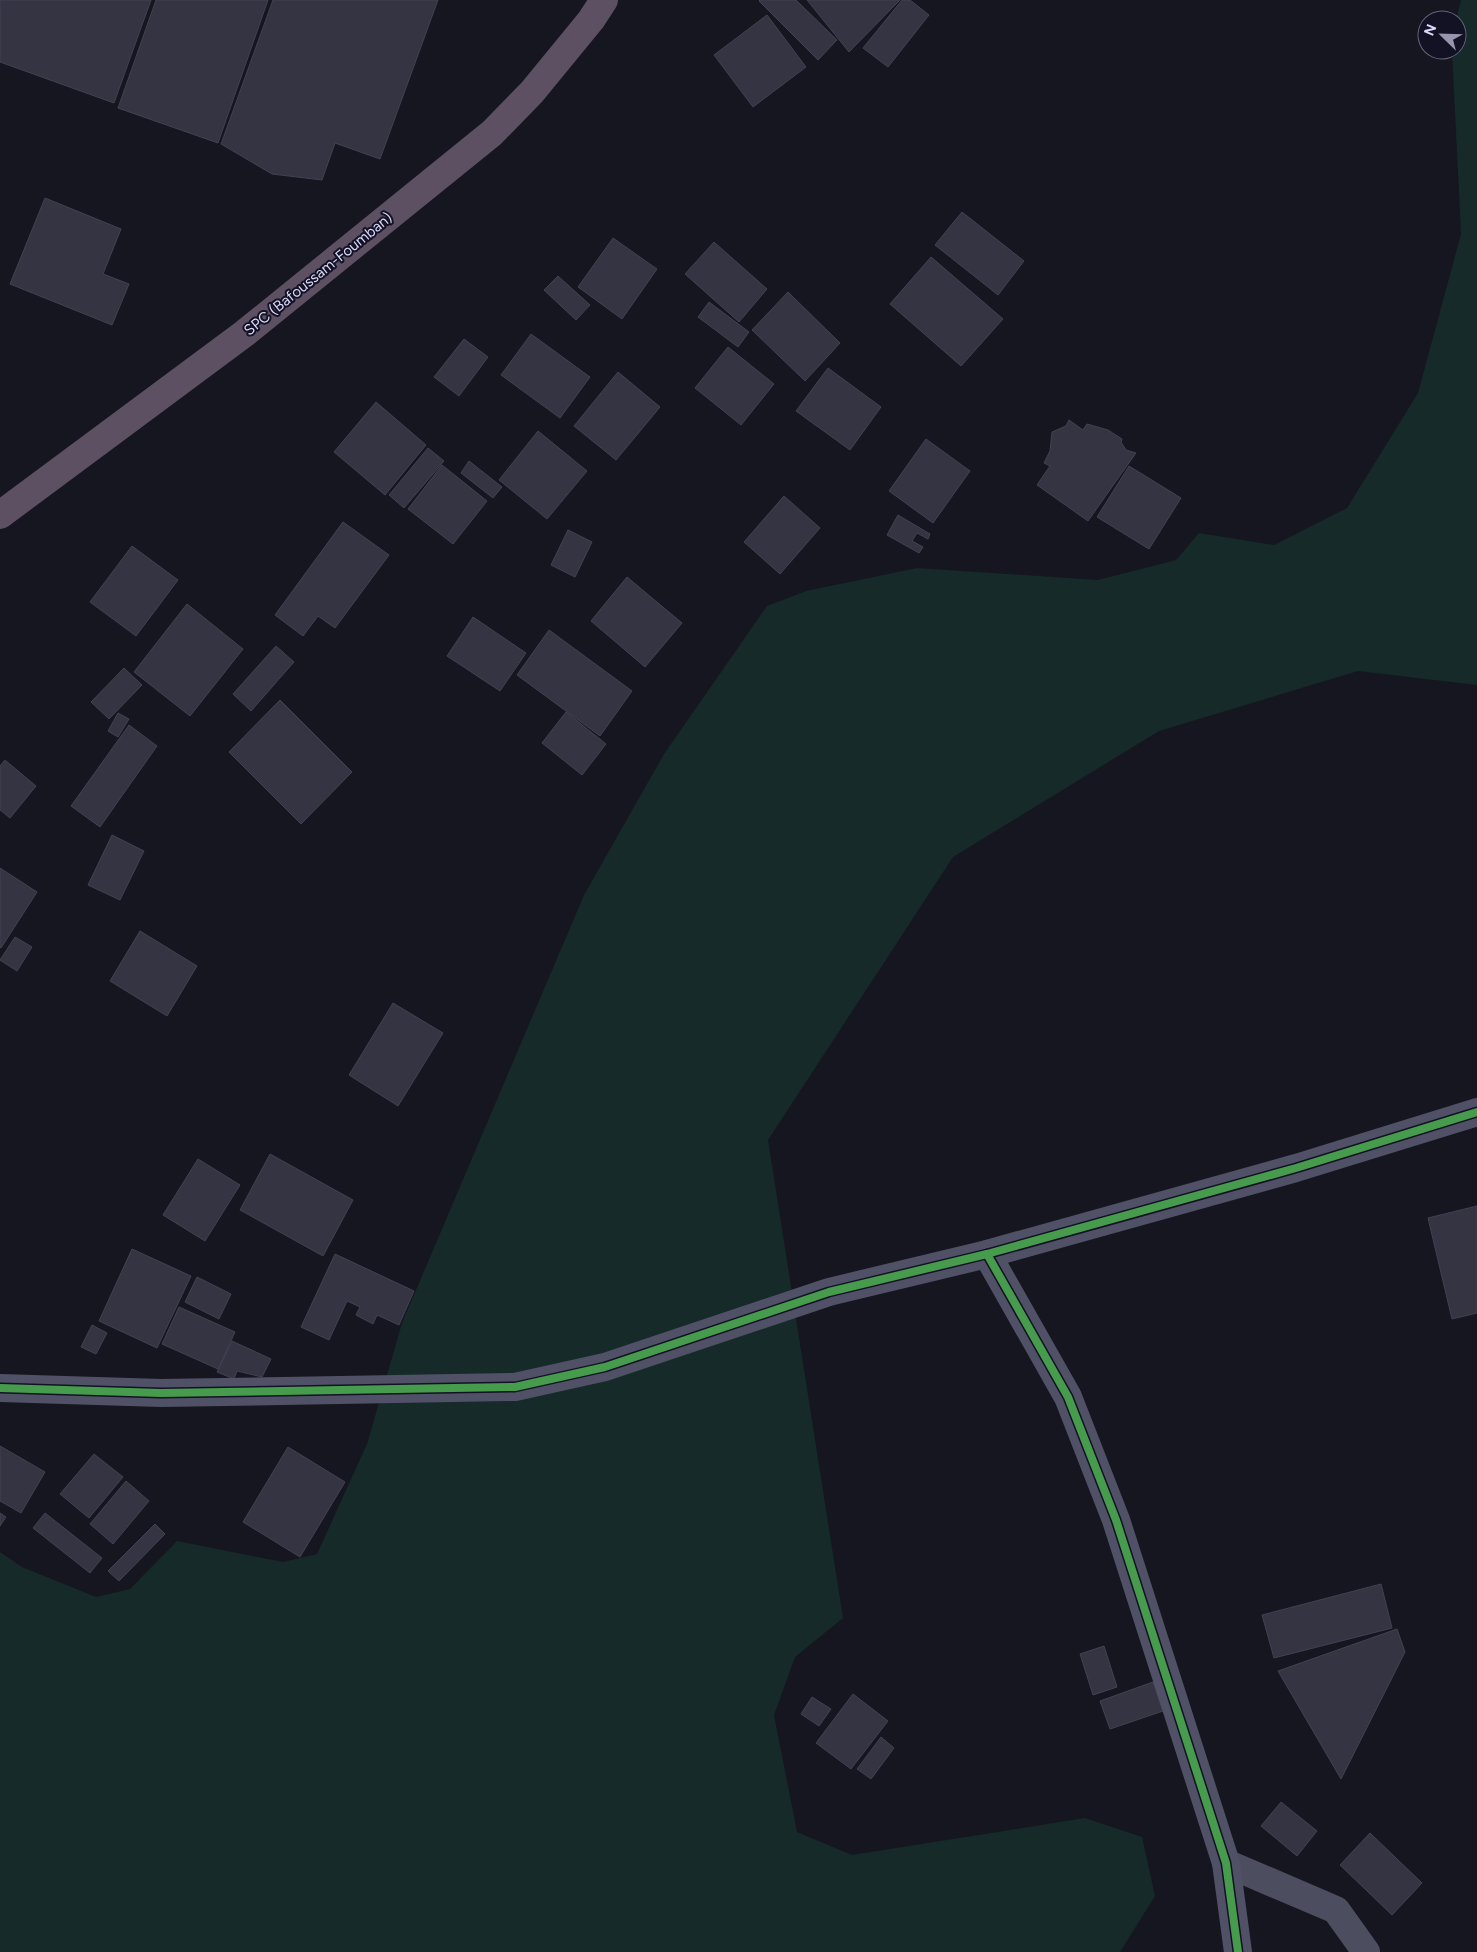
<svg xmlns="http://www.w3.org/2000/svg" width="1477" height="1952" font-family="Figtree,sans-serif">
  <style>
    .green { fill: #152a29 }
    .building { fill: #353442; stroke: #434153 }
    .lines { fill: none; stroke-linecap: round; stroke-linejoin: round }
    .street { stroke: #4c4d5f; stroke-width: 28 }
    .secondary { stroke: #505166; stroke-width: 28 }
    .highway { stroke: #5d5063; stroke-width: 28 }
    .cycleway-casing { stroke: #131224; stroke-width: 11 }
    .cycleway { stroke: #469c4c; stroke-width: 8 }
    .labels { text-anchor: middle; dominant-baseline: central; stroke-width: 4; stroke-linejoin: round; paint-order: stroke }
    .street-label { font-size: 15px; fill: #dad9fb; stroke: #131224 }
  </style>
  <rect width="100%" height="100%" fill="#161620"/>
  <path class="green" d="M1461,0H1477V685L1358,671L1159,731L953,857L768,1140L843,1618L795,1657L774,1715L797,1832L852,1855L1085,1818L1142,1837L1155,1896L1120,1952H0V1552L22,1567L96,1597L130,1589L177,1541L283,1562L317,1554L367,1444L402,1323L584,895L664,754L767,606L806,591L917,568L1098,580L1176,560L1199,533L1274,545L1347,508L1418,393L1461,234L1452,50H1457L1456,20Z"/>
  <g class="building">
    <path d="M0,0H151L114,103L0,62Z"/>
    <path d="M156,0H268L218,143L118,108Z"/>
    <path d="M273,0H438L380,159L335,143L322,180L272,174L221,144Z"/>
    <path d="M760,0H796L837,40L818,60L759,1Z"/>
    <path d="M807,0H900L849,52Z"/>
    <path d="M902,0H910L929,15L888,67L863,48Z"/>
    <path d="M767,15L806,67L753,107L714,55Z"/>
    <path d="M45,198L121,229L103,274L129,284L112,325L10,284Z"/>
    <path d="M962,212L1024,261L998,295L935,245Z"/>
    <path d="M613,238L657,269L622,319L578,287Z"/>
    <path d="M714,242L767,289L739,322L685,274Z"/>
    <path d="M931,257L1003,319L961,366L890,304Z"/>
    <path d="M558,276L590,305L576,320L544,290Z"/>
    <path d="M788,292L840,343L805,381L752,330Z"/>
    <path d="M709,302L749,332L738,347L698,317Z"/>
    <path d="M531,334L590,377L560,418L501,375Z"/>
    <path d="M464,339L488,357L459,396L434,377Z"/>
    <path d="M728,347L774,384L741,425L695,388Z"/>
    <path d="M828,368L881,407L850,450L796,411Z"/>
    <path d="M618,372L660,407L616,460L574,426Z"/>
    <path d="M376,402L426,445L385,495L334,452Z"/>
    <path d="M1069,420L1083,430L1087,424L1108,430L1122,439L1121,442L1126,450L1136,453L1088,521L1037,485L1050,466L1044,463L1050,451L1052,432L1066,426Z"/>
    <path d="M538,431L587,471L547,519L499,480Z"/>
    <path d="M926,439L970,471L933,523L889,491Z"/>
    <path d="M428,448L444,461L404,508L389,495Z"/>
    <path d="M469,461L502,487L493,498L461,473Z"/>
    <path d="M442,465L487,501L453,544L408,509Z"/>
    <path d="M1129,466L1181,498L1149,549L1097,517Z"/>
    <path d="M784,496L820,528L780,574L744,542Z"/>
    <path d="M898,515L930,534L928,539L917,533L912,541L923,547L919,553L887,535Z"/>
    <path d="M343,522L389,555L335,628L318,616L303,636L275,615Z"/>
    <path d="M568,530L592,542L575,577L551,565Z"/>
    <path d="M132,546L178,580L136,636L90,602Z"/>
    <path d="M627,577L682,623L645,667L591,621Z"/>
    <path d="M187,604L243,649L190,716L134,672Z"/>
    <path d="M473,617L526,653L500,691L447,656Z"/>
    <path d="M549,630L632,691L600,736L517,675Z"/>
    <path d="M276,646L294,662L251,711L233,694Z"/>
    <path d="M124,668L142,685L109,719L91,702Z"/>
    <path d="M280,700L352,772L301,824L229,752Z"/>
    <path d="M566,712L606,744L582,775L542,743Z"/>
    <path d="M118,713L129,719L118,737L108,731Z"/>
    <path d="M129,725L157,746L100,827L71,806Z"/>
    <path d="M5,760L36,786L10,818L0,810V766Z"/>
    <path d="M112,835L144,851L120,900L88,885Z"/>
    <path d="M0,868L37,892L1,948L0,947Z"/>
    <path d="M140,931L197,966L167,1016L110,981Z"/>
    <path d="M15,937L32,947L17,971L0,960Z"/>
    <path d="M393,1003L443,1033L398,1106L349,1075Z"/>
    <path d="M270,1154L353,1200L323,1256L240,1210Z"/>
    <path d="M198,1159L240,1185L205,1241L163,1215Z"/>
    <path d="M1477,1206V1313L1452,1319L1428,1218Z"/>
    <path d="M132,1249L191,1276L157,1348L99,1321Z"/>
    <path d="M335,1254L414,1291L399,1325L377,1315L373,1324L356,1315L360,1307L347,1301L329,1340L301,1327Z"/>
    <path d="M197,1277L231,1294L219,1319L185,1302Z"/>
    <path d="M179,1307L235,1332L218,1369L162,1344Z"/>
    <path d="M92,1325L107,1333L96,1354L81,1347Z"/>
    <path d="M232,1341L271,1359L262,1377L237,1371L234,1379L217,1372Z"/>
    <path d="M0,1446L45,1472L21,1513L0,1501Z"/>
    <path d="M288,1447L345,1482L300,1557L243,1522Z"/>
    <path d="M94,1454L123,1477L89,1518L60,1494Z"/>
    <path d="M126,1481L149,1501L113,1544L90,1524Z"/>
    <path d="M0,1513L6,1517L0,1526Z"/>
    <path d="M45,1513L102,1558L90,1573L33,1528Z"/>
    <path d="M155,1524L165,1534L119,1581L108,1571Z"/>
    <path d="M1381,1584L1392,1628L1274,1658L1262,1615Z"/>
    <path d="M1397,1629L1405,1652L1341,1779L1278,1671Z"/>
    <path d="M1104,1646L1117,1687L1093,1695L1080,1654Z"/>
    <path d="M1153,1682L1163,1711L1110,1729L1100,1701Z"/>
    <path d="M853,1694L888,1721L851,1769L816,1743Z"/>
    <path d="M812,1697L831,1709L819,1726L801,1714Z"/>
    <path d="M881,1737L894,1748L871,1779L857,1769Z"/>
    <path d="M1281,1802L1317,1831L1297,1856L1261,1826Z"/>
    <path d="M1370,1833L1422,1883L1392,1915L1340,1865Z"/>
  </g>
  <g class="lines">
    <path class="street" d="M1226,1863L1336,1910L1366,1952"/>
    <g class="secondary">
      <path d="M987,1254L1068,1397L1116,1520L1226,1863L1238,1952"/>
      <path d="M0,1388L161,1393L515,1387L605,1367L829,1292L987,1254L1296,1168L1477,1112"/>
    </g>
    <path class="highway" d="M0,515L245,333L492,133L532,92L591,20L604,0"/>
    <defs>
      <g id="cycleway">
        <path d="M987,1254L1068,1397L1116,1520L1226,1863L1238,1952"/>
        <path d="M0,1388L161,1393L515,1387L605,1367L829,1292L987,1254L1296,1168L1477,1112"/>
      </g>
    </defs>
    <use href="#cycleway" class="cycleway-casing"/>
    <use href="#cycleway" class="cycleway"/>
  </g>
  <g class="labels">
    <g class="street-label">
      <text transform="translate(318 274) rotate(-39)">SPC (Bafoussam-Foumban)</text>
    </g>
  </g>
  <g transform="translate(1442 35) rotate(293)"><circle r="24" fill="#131224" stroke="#63627a"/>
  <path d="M0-4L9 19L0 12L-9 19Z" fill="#9595ae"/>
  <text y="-8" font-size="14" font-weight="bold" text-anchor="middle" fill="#dad9fb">N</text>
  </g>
</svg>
